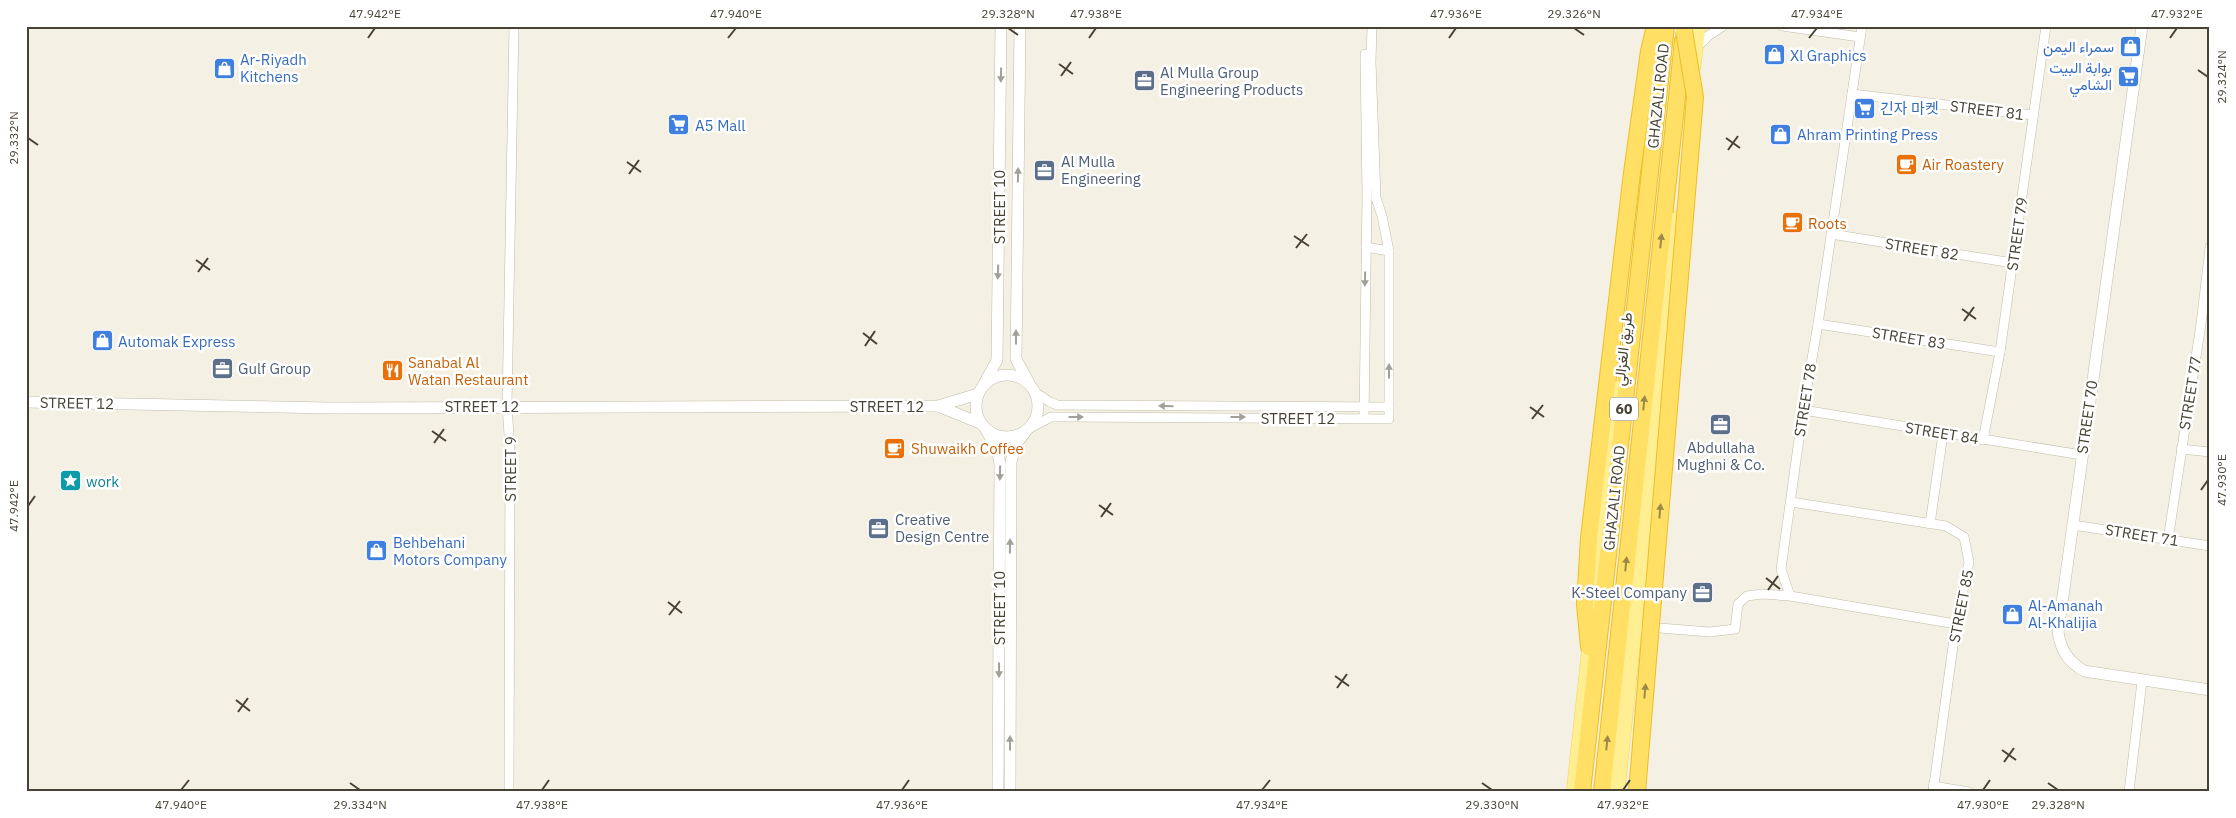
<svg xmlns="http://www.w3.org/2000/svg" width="2236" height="818" font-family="'IBM Plex Sans',Vazirmatn,'Noto Sans KR',sans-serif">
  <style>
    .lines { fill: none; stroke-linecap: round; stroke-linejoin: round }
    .minor-casing { stroke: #c1bba6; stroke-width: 10 }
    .tertiary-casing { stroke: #c1bba6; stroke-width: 12 }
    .primary-casing { stroke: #f0d656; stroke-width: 16 }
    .motorway-casing { stroke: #eebe24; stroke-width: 18 }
    .minor { stroke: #fff; stroke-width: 9 }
    .tertiary { stroke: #fff; stroke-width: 11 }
    .primary { stroke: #ffee92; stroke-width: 15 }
    .motorway { stroke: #ffdf64; stroke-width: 16 }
    .motorway-bridge-casing { stroke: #eebe24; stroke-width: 18; stroke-linecap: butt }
    .motorway-bridge { stroke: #ffdf64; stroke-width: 16 }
    .oneway { fill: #a3a099 }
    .oneway2 { fill: #9a8949 }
    .ticks { fill: none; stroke: #474233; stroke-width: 2 }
    .labels { text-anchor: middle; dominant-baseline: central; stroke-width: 5; stroke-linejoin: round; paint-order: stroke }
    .shield { fill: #fff; stroke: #7e7b70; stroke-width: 1 }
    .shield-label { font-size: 14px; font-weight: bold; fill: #474233 }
    .shop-label { font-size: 15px; fill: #366cbe; stroke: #fff; text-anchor: start }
    .service-label { font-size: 15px; fill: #4e5e75; stroke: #fff; text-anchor: start }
    .street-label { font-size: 15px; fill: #474233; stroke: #fff }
    .food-label { font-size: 15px; fill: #c56008; stroke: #fff; text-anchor: start }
    .culture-label { font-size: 15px; fill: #0d838f; stroke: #fff; text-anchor: start }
    .neatline { fill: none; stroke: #474233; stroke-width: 2 }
    .ticks-label { font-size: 12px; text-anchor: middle; fill: #474233 }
  </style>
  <rect width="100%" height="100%" fill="#f4f1e4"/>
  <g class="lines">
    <defs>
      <g id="minor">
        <path d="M1782,26L1860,37"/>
        <path d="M1696,48L1708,36L1723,26"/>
        <path d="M1852,94L2033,115"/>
        <path d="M1831,234L2013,263"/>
        <path d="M1366,247L1389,251"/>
        <path d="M1818,324L2000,352"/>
        <path d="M1036,393L1050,402L1057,405L1389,407"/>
        <path d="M1803,410L2082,455"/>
        <path d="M1364,418L1367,196L1365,54"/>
        <path d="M1030,428L1051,417H1063L1389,419V251L1382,216L1376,198L1371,62L1372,26"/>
        <path d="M1983,440L2000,352L2046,26"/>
        <path d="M2181,449L2210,452"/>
        <path d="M1791,502L1946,526L1964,537L1969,562L1956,624L1933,792"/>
        <path d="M1930,524L1943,434"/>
        <path d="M2073,525L2210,546"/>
        <path d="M2168,540L2201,324L2210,247"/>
        <path d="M1790,596L1781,569L1803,410L1818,324L1862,26"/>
        <path d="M1633,638L1640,631L1647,627L1710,632L1735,629L1738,604L1747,596L1762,594L1790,596L1956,624"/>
        <path d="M1933,786L1969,792"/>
        <path d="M509,792L510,449L507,406L514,26"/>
        <path d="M2129,792L2142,681"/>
      </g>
      <g id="tertiary">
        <path d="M1020,26L1016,359L1029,383"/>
        <path d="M2142,26L2058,632C2061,651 2068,661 2084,671L2210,690"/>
        <circle cx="1007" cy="406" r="31"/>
        <path d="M984,384L997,360L1001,26"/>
        <path d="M26,402L329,408L938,406L978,394"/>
        <path d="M938,406L982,424"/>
        <path d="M985,428L997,449L1000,464L998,792"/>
        <path d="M1010,792L1011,462L1016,444L1026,431"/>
      </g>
      <g id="primary">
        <path d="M1693,67L1698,26"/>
        <path d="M1574,792L1618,388"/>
        <path d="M1617,792L1677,219"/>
      </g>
      <g id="motorway">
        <path d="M1589,647L1585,604L1589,538L1632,173L1649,51L1655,26"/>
        <path d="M1582,792L1666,26"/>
        <path d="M1602,792L1683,41"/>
      </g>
    </defs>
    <use href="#minor" class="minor-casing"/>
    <use href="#tertiary" class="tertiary-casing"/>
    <use href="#primary" class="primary-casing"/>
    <use href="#motorway" class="motorway-casing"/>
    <use href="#minor" class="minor"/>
    <use href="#tertiary" class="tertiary"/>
    <use href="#primary" class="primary"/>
    <use href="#motorway" class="motorway"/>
    <defs>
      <path id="motorway-bridge" d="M1637,792L1695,97L1684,31"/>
    </defs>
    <use href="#motorway-bridge" class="motorway-bridge-casing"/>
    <use href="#motorway-bridge" class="motorway-bridge"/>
  </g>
  <defs><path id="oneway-solid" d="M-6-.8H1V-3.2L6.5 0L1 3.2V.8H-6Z" transform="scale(1.25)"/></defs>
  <g class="oneway">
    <use href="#oneway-solid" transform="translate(1001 75) rotate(91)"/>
    <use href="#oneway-solid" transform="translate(1018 175) rotate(-89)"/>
    <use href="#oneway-solid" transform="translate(998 272) rotate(92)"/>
    <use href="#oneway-solid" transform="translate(1365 279) rotate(91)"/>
    <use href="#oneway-solid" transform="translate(1016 337) rotate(-90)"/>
    <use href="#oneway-solid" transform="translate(1389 371) rotate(-90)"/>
    <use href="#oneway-solid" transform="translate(1166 406) rotate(-179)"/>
    <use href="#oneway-solid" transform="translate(1076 417)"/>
    <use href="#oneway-solid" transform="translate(1238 417)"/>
    <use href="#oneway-solid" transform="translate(1000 473) rotate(91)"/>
    <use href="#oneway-solid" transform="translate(1010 546) rotate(-89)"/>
    <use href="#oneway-solid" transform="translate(999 670) rotate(90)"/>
    <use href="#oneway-solid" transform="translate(1010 743) rotate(-90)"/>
  </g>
  <g class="oneway2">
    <use href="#oneway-solid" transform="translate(1661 241) rotate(-84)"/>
    <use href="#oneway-solid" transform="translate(1644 403) rotate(-84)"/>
    <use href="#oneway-solid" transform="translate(1660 511) rotate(-85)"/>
    <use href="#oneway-solid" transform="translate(1626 564) rotate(-84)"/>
    <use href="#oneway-solid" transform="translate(1645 691) rotate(-85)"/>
    <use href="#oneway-solid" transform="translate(1607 743) rotate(-84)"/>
  </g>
  <path class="ticks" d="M1008,28L1018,35M1574,28L1584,35M368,38L375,28M728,38L736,28M1089,38L1096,28M1449,38L1456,28M1809,38L1817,28M2170,38L2177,28M1059,64L1073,74M2198,70L2208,77M1061,76L1071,62M28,138L38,145M1726,138L1740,148M1728,150L1738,136M627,162L641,172M629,174L639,160M1294,236L1309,246M1296,248L1307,234M196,260L210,270M198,272L208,258M1962,309L1976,319M1964,321L1974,307M863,333L877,344M865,346L875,331M1530,407L1544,417M1532,419L1543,405M432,431L446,441M434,443L444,429M2201,490L2208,480M1099,505L1113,515M28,506L35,496M1101,517L1111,503M1766,578L1780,589M1768,590L1778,576M668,602L682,613M669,615L680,601M1335,676L1349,686M1337,688L1347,674M236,700L250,711M238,712L248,698M2002,750L2016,760M2004,762L2014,748M350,783L360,790M1482,783L1492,790M2048,783L2058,790M181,790L189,780M542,790L549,780M902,790L909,780M1262,790L1270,780M1623,790L1630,780M1983,790L1990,780"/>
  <defs>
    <symbol id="shop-square" viewBox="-11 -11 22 22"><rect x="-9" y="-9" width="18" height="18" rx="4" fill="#3f7fe0" stroke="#fff"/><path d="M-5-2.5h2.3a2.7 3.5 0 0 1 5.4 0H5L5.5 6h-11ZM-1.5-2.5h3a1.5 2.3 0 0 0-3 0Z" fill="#fff"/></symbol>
    <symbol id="supermarket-square" viewBox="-11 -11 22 22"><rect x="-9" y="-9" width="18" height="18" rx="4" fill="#3f7fe0" stroke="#fff"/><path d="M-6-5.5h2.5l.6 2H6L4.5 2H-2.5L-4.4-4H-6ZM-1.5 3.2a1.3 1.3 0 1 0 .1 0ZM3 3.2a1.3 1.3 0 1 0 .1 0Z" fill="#fff"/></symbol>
    <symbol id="office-square" viewBox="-11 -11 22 22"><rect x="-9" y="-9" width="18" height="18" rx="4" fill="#5c6f8a" stroke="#fff"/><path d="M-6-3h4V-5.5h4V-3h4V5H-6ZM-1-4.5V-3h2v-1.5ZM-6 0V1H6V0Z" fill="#fff"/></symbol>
    <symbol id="cafe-square" viewBox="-11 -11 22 22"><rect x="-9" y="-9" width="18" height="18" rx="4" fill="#e8710a" stroke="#fff"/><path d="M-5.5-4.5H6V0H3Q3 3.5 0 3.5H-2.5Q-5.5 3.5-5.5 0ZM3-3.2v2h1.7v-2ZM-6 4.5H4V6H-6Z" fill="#fff"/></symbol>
    <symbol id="restaurant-square" viewBox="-11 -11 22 22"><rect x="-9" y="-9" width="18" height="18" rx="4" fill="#e8710a" stroke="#fff"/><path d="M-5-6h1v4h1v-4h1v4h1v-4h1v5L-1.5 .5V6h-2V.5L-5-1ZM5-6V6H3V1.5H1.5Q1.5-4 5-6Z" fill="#fff"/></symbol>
    <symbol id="sight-square" viewBox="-11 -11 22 22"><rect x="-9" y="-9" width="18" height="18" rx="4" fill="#0f9aa8" stroke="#fff"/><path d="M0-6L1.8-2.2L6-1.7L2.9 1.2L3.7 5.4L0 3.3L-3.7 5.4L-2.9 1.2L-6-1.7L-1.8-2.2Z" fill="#fff"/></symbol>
  </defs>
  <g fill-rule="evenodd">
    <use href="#shop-square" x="2118" y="34" width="25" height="25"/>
    <use href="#shop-square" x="1762" y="42" width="25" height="25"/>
    <use href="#shop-square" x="212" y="56" width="25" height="25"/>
    <use href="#supermarket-square" x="2116" y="64" width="25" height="25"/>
    <use href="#office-square" x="1132" y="68" width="25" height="25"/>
    <use href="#supermarket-square" x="1852" y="96" width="25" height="25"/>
    <use href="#supermarket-square" x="666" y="112" width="25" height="25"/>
    <use href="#shop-square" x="1768" y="122" width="25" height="25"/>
    <use href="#cafe-square" x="1894" y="152" width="25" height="25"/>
    <use href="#office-square" x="1032" y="158" width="25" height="25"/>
    <use href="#cafe-square" x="1780" y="210" width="25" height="25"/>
    <use href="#shop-square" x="90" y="328" width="25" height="25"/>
    <use href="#office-square" x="210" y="356" width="25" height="25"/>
    <use href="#restaurant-square" x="380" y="358" width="25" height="25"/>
    <use href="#office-square" x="1708" y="412" width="25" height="25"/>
    <use href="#cafe-square" x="882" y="436" width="25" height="25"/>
    <use href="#sight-square" x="58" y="468" width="25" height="25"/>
    <use href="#office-square" x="866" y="516" width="25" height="25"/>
    <use href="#shop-square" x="364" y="538" width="25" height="25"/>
    <use href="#office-square" x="1690" y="580" width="25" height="25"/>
    <use href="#shop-square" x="2000" y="602" width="25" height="25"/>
  </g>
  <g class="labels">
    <rect class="shield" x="1610" y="397.5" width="28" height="23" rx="4"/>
    <g class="shield-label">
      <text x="1624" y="409">60</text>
    </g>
    <g class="shop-label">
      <text x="2114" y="46" text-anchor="end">سمراء اليمن</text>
      <text x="1790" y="55">Xl Graphics</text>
      <text x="240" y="59">Ar-Riyadh<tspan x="240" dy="17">Kitchens</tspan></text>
      <text x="2112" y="67" text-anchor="end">بوابة البيت<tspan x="2112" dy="17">الشامي</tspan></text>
      <text x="1880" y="108">긴자 마켓</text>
      <text x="695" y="125">A5 Mall</text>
      <text x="1797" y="134">Ahram Printing Press</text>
      <text x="118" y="341">Automak Express</text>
      <text x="393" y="542">Behbehani<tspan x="393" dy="17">Motors Company</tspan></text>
      <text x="2028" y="605">Al-Amanah<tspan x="2028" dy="17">Al-Khalijia</tspan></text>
    </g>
    <g class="service-label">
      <text x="1160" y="72">Al Mulla Group<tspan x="1160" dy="17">Engineering Products</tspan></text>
      <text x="1061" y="161">Al Mulla<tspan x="1061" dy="17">Engineering</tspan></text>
      <text x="238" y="368">Gulf Group</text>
      <text x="1721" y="447" text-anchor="middle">Abdullaha<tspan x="1721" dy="17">Mughni &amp; Co.</tspan></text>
      <text x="895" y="519">Creative<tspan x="895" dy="17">Design Centre</tspan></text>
      <text x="1687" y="592" text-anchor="end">K-Steel Company</text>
    </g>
    <g class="street-label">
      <text transform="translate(1658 96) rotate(-84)">GHAZALI ROAD</text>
      <text transform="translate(1987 110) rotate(7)">STREET 81</text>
      <text transform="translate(999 207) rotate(-90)">STREET 10</text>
      <text transform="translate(2017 234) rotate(-82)">STREET 79</text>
      <text transform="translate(1922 249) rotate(9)">STREET 82</text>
      <text transform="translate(1909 338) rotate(9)">STREET 83</text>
      <text transform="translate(1623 349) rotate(-84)">طريق الغزالي</text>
      <text transform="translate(2190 393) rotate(-81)">STREET 77</text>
      <text transform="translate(1805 400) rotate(-81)">STREET 78</text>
      <text transform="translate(77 403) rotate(1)">STREET 12</text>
      <text x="482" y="406">STREET 12</text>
      <text x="887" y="406">STREET 12</text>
      <text transform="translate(2087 417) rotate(-82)">STREET 70</text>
      <text x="1298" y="418">STREET 12</text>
      <text transform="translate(1942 433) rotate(9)">STREET 84</text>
      <text transform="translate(510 469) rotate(-90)">STREET 9</text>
      <text transform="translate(1614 498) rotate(-84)">GHAZALI ROAD</text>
      <text transform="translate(2142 535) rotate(9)">STREET 71</text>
      <text transform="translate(1961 606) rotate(-79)">STREET 85</text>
      <text transform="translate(999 608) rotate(-90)">STREET 10</text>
    </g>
    <g class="food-label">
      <text x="1922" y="164">Air Roastery</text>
      <text x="1808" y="223">Roots</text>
      <text x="408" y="362">Sanabal Al<tspan x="408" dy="17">Watan Restaurant</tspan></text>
      <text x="911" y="448">Shuwaikh Coffee</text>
    </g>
    <g class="culture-label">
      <text x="86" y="481">work</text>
    </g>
  </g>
  <rect width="2236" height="818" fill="none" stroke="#ffffff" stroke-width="55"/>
  <rect x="28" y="28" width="2180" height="762" class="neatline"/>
  <g class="ticks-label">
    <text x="375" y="18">47.942°E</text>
    <text x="736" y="18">47.940°E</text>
    <text x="1008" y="18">29.328°N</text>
    <text x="1096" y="18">47.938°E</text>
    <text x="1456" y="18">47.936°E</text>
    <text x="1574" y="18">29.326°N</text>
    <text x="1817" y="18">47.934°E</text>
    <text x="2177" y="18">47.932°E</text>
    <text transform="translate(2222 77) rotate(-90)" y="4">29.324°N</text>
    <text transform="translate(14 138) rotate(-90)" y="4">29.332°N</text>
    <text transform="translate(2222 480) rotate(-90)" y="4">47.930°E</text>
    <text transform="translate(14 506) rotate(-90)" y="4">47.942°E</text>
    <text x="181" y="809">47.940°E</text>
    <text x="360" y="809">29.334°N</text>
    <text x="542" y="809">47.938°E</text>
    <text x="902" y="809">47.936°E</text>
    <text x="1262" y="809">47.934°E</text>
    <text x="1492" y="809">29.330°N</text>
    <text x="1623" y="809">47.932°E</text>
    <text x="1983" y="809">47.930°E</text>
    <text x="2058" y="809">29.328°N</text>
  </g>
</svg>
